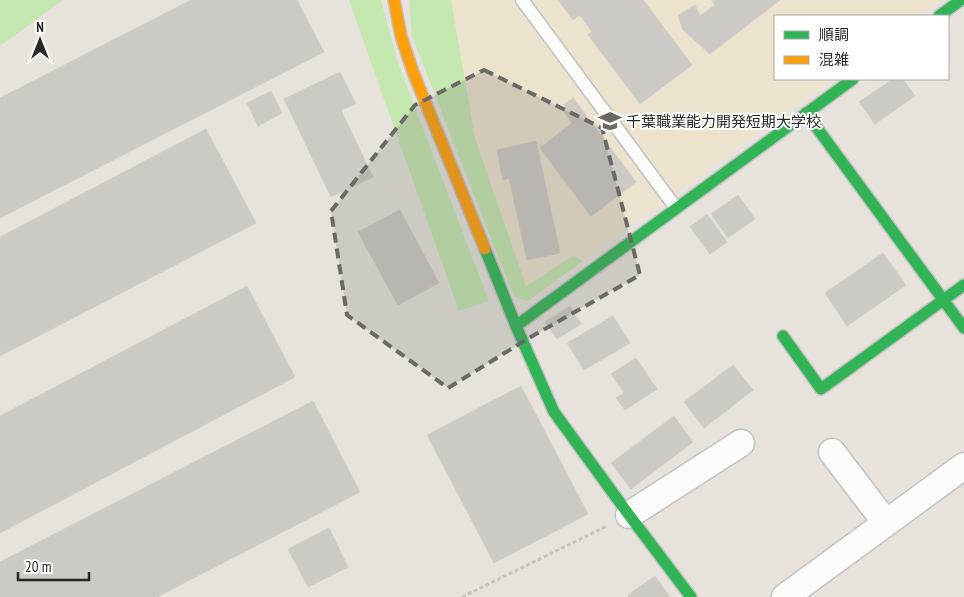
<svg xmlns="http://www.w3.org/2000/svg" width="964" height="597" font-family="'PT Sans Narrow','Noto Sans JP',sans-serif">
  <style>
    .education { fill: #ece3ce }
    .green { fill: #c5e7b0 }
    .building { fill: #cdcac5; stroke: #d2cec8 }
    .lines { fill: none; stroke-linecap: round; stroke-linejoin: round }
    .lane-casing { stroke: #c3c2c3; stroke-width: 15 }
    .street-casing { stroke: #c3c2c3; stroke-width: 29 }
    .fast-casing { stroke: #c3c2c3; stroke-width: 14 }
    .slow-casing { stroke: #c3c2c3; stroke-width: 14 }
    .path { stroke: #c4c3c2; stroke-width: 3; stroke-dasharray: 4 2.5; stroke-linecap: butt }
    .lane { stroke: #fbfbfa; stroke-width: 12 }
    .street { stroke: #fbfbfa; stroke-width: 26 }
    .fast { stroke: #30b455; stroke-width: 11 }
    .slow { stroke: #ff9f0a; stroke-width: 11 }
    .marked { fill: #6a6966; fill-opacity: 0.2; stroke: #6a6966; stroke-width: 4; stroke-dasharray: 10 6; stroke-linejoin: round }
    .labels { text-anchor: middle; dominant-baseline: central; stroke-width: 4; stroke-linejoin: round; paint-order: stroke }
    .poi-label { font-size: 15px; fill: #272727; stroke: #fff; text-anchor: start }
  </style>
  <rect width="100%" height="100%" fill="#e7e3dc"/>
  <path class="education" d="M409,0H939L917,16H775V79H832L528,301Z"/>
  <g class="green">
    <path d="M0,0H63L0,46Z"/>
    <path d="M349,0H381L397,60L489,301L459,311Z"/>
    <path d="M409,0H451L475,138L526,286L574,255L583,261L528,301L514,297L412,36Z"/>
  </g>
  <g class="building">
    <path d="M191,0H297L324,52L0,218V98Z"/>
    <path d="M558,0H643L692,65L640,104L588,35L592,32L580,15L573,20Z"/>
    <path d="M712,0H780L710,54L683,30L678,16L695,5L700,16L715,5Z"/>
    <path d="M340,72L356,104L341,110L373,177L331,197L284,99Z"/>
    <path d="M893,79H903L915,96L875,124L859,102Z"/>
    <path d="M271,91L282,113L258,126L247,103Z"/>
    <path d="M573,98L636,182L591,216L540,148L572,123L564,112L565,104Z"/>
    <path d="M206,129L256,223L0,356V237Z"/>
    <path d="M536,141L560,253L527,260L509,178L503,180L497,150Z"/>
    <path d="M738,195L755,219L728,238L711,214Z"/>
    <path d="M400,210L439,283L398,305L358,232Z"/>
    <path d="M707,214L727,242L710,254L690,227Z"/>
    <path d="M883,253L906,285L847,326L825,293Z"/>
    <path d="M247,286L295,377L0,533V416Z"/>
    <path d="M570,306L581,324L557,339L545,322Z"/>
    <path d="M613,316L630,343L584,370L567,343Z"/>
    <path d="M636,358L657,389L625,410L616,398L624,393L611,374Z"/>
    <path d="M733,365L753,390L704,428L684,402Z"/>
    <path d="M521,386L588,514L494,563L427,435Z"/>
    <path d="M313,401L360,492L157,597H0V562Z"/>
    <path d="M674,416L693,442L631,489L611,463Z"/>
    <path d="M329,528L348,567L308,587L288,549Z"/>
    <path d="M655,576L670,597H629L628,595Z"/>
  </g>
  <g class="lines">
    <defs>
      <path id="lane" d="M522,0L676,208"/>
      <g id="street">
        <path d="M832,452L886,523"/>
        <path d="M629,515L741,443"/>
        <path d="M785,597L964,466"/>
      </g>
      <g id="fast">
        <path d="M939,16L961,0"/>
        <path d="M806,113L964,328"/>
        <path d="M485,249L516,326L554,412L629,515L691,597"/>
        <path d="M516,326L853,79"/>
        <path d="M783,336L821,389L964,285"/>
      </g>
      <path id="slow" d="M394,0L401,36L413,72L485,249"/>
    </defs>
    <use href="#lane" class="lane-casing"/>
    <use href="#street" class="street-casing"/>
    <use href="#fast" class="fast-casing"/>
    <use href="#slow" class="slow-casing"/>
    <path class="path" d="M462,597L607,526"/>
    <use href="#lane" class="lane"/>
    <use href="#street" class="street"/>
    <use href="#fast" class="fast"/>
    <use href="#slow" class="slow"/>
  </g>
  <path class="marked" d="M484,70L602,128L640,275L529,338L448,388L347,315L331,211L415,105Z"/>
  <defs>
    <symbol id="school-bare" viewBox="-9 -9 18 18"><path d="M0-5L7-2L0 1L-7-2ZM-4 1L0 2.5L4 1V4Q0 6-4 4Z" fill="#6a6966" stroke="#fff" stroke-width="2.5" paint-order="stroke"/></symbol>
  </defs>
  <g fill-rule="evenodd">
    <use href="#school-bare" x="594" y="105" width="32" height="32"/>
  </g>
  <g class="labels">
    <g class="poi-label">
      <text x="626" y="121">千葉職業能力開発短期大学校</text>
    </g>
  </g>
  <rect x="774" y="15" width="175" height="65" fill="#ffffff" stroke="#a9a9a9"/>
  <rect x="784" y="31" width="25" height="8" fill="#30b455" stroke="#a9a9a9"/>
  <text x="819" y="40" font-size="15" fill="#272727">順調</text>
  <rect x="784" y="56" width="25" height="8" fill="#ff9f0a" stroke="#a9a9a9"/>
  <text x="819" y="65" font-size="15" fill="#272727">混雑</text>
  <g transform="translate(40 40)" stroke="#ffffff" stroke-width="4" paint-order="stroke">
  <path d="M0-4L9 19L0 12L-9 19Z" fill="#272727"/>
  <text y="-8" font-size="14" font-weight="bold" text-anchor="middle" fill="#272727">N</text>
  </g>
  <path d="M18 572v8h71v-8" fill="none" stroke="#272727" stroke-width="2.5"/>
  <text x="25" y="572" font-size="15" fill="#272727" stroke="#ffffff" stroke-width="4" paint-order="stroke">20 m</text>
</svg>
